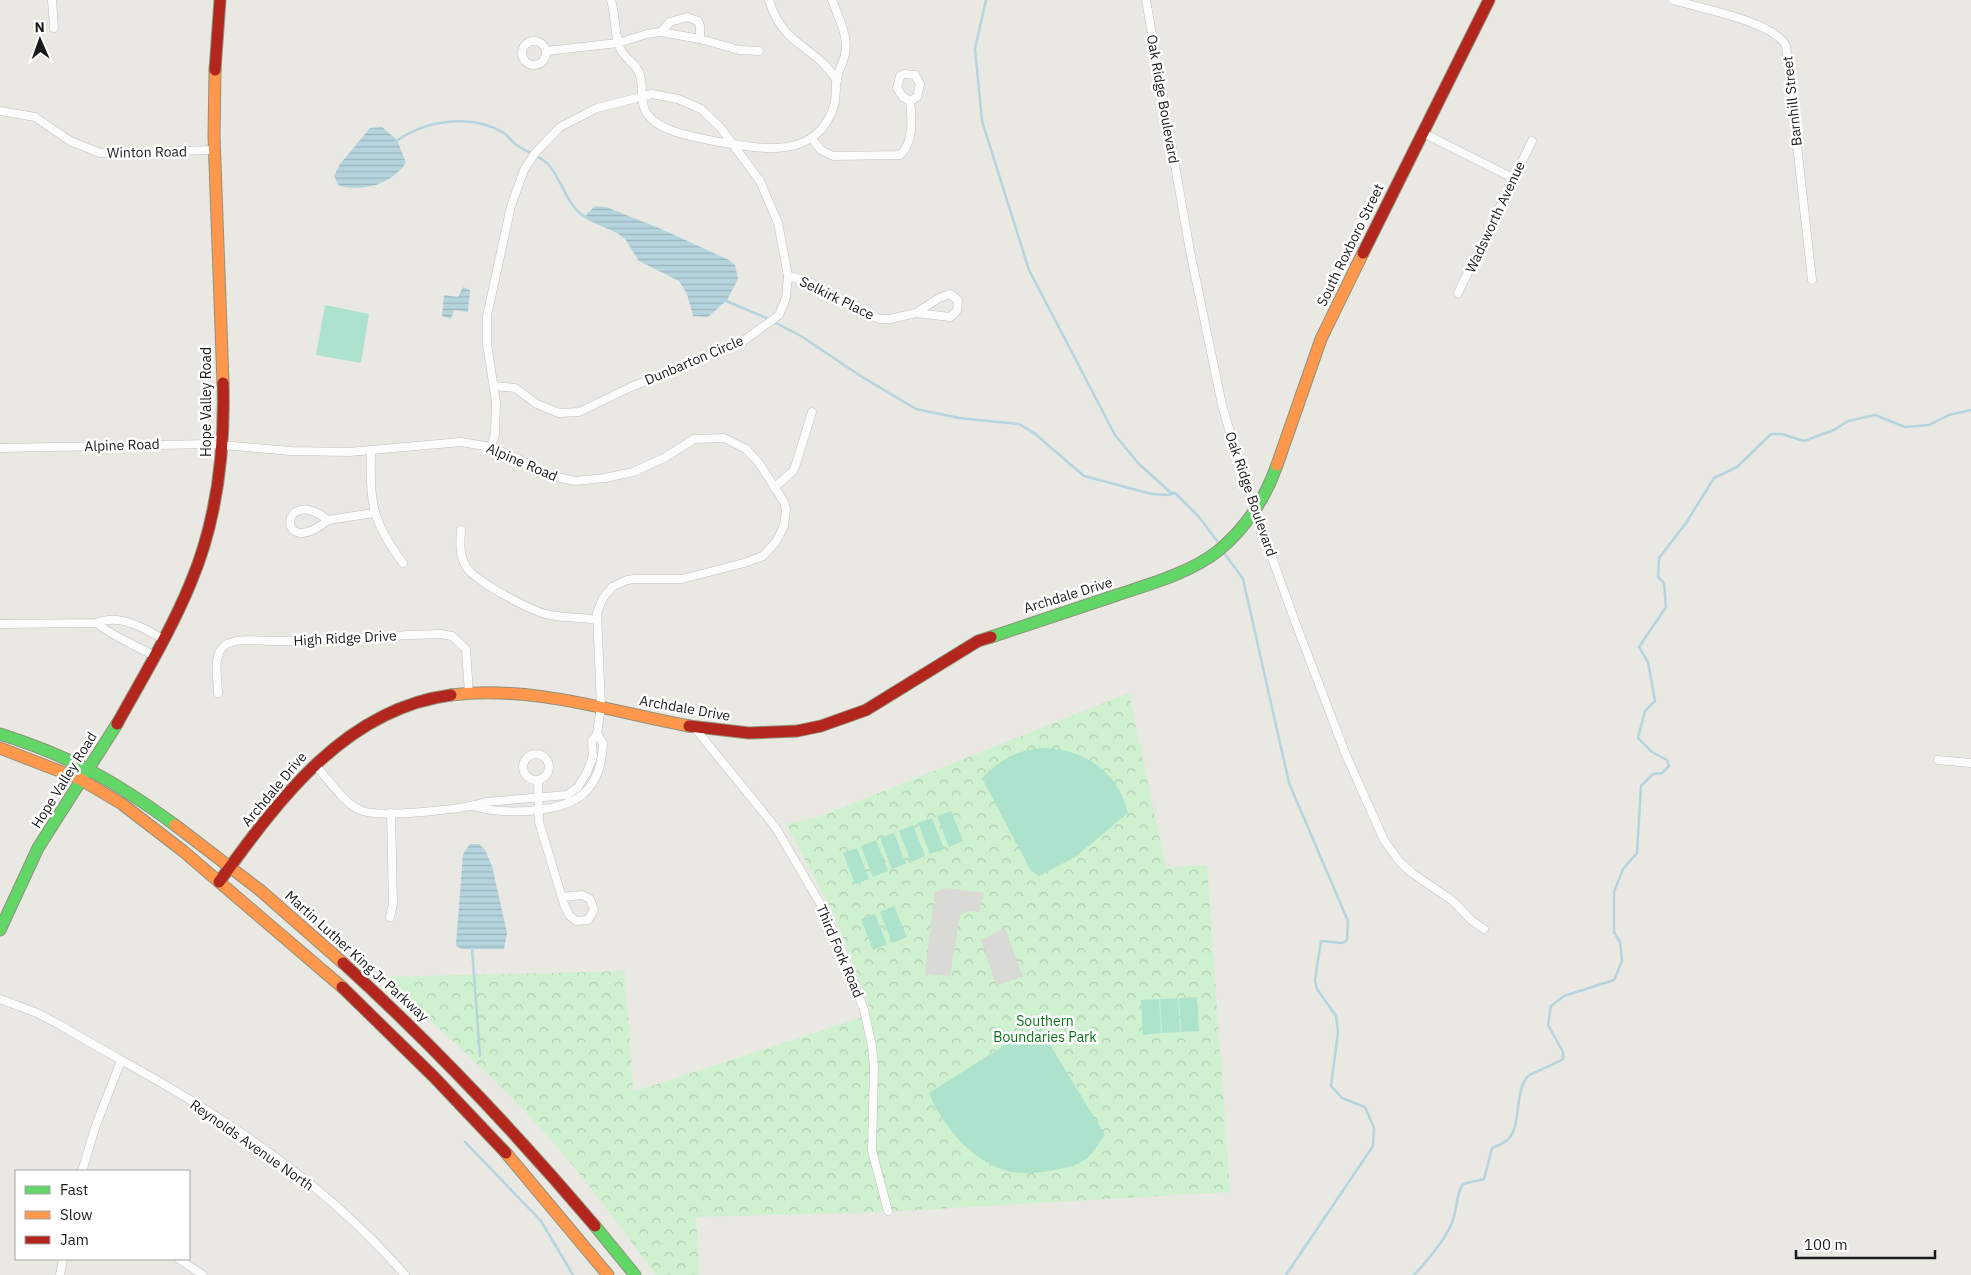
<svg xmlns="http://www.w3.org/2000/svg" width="1971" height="1275" font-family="'IBM Plex Sans',sans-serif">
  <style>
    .park { fill: url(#park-crowns) }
    .pitch { fill: #ade2cd }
    .parking { fill: #d9d9d6 }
    .water { fill: url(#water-rules) }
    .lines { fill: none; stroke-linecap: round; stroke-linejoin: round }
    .stream { stroke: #b5d4dd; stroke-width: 2.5 }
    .street-casing { stroke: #c1c1bf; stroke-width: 9 }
    .fast-casing { stroke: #8f927b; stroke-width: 13 }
    .slow-casing { stroke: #8f927b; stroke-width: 13 }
    .jam-casing { stroke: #8f927b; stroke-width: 13 }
    .street { stroke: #fcfcfb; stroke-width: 8 }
    .fast { stroke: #63d668; stroke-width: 11 }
    .slow { stroke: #ff974d; stroke-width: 11 }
    .jam { stroke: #b3261e; stroke-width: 11 }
    .labels { text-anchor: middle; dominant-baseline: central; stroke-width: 5; stroke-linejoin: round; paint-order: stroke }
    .street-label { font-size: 14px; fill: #1a1a1a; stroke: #fff }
    .park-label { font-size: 14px; fill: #0b7618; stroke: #fff }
  </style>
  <defs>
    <pattern id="park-crowns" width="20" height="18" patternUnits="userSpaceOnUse" patternTransform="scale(1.25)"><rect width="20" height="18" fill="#cff1d0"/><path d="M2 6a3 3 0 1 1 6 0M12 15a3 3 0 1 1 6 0" fill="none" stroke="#b1ceb2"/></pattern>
    <pattern id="water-rules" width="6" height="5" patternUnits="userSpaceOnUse" patternTransform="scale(1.25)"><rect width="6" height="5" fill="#b5d4dd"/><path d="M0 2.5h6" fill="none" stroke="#9bb5bd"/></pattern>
  </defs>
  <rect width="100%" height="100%" fill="#e9e8e3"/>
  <path class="park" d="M1129,693L1166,868L1207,865L1230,1192L883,1212L696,1217L699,1275H656C622,1229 589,1183 551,1140C502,1085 449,1035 392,988L383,977L625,971L633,1092L872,1014L834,914L786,824L816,818Z"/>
  <g class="pitch">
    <path d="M325,305L369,314L361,363L316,355Z"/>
    <path d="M1040,748C1083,748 1118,771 1128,813L1075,857L1039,876L1031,871L982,778C1000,760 1015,751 1040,748Z"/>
    <path d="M951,811L963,841L949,847L937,816Z"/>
    <path d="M932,818L944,849L930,854L918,823Z"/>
    <path d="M913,825L925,856L911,862L899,831Z"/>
    <path d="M894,833L906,864L892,869L880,838Z"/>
    <path d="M876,840L888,871L873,877L861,846Z"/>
    <path d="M857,848L869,879L855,884L843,853Z"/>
    <path d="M894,906L907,937L892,943L880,912Z"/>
    <path d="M875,914L887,944L873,950L861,919Z"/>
    <path d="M1197,997L1199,1031L1181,1032L1179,998Z"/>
    <path d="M1178,998L1180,1032L1162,1033L1160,999Z"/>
    <path d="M1159,999L1161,1033L1143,1035L1141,1000Z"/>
    <path d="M1032,1028L1041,1030L1105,1135C1099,1143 1093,1154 1086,1159C1075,1167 1062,1168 1050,1171C1035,1173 1019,1175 1004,1170C970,1159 942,1125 929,1093Z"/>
  </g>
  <g class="parking">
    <path d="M945,888L984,893L979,912L968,911L960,915L950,976L925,974L935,892Z"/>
    <path d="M1005,928L1023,977L996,985L981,940Z"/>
  </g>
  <g class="water">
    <path d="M382,127L397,140L406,163C391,184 364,192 339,186L334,176L340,164L370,128Z"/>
    <path d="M595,206L606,207L659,228L729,260L735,265L738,279L727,300L708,317L693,316L687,294L679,281L639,261L625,239L617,233L588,220L586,215Z"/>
    <path d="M463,287L470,290L468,312L454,310L451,319L442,316L444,295L458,297Z"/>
    <path d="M470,844H479L485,850L492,866L507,933L504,949H461L456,945L463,854Z"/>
  </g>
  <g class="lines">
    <g class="stream">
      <path d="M986,0L975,49L982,121L1029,270L1115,435L1138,463L1171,493H1175L1199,517L1217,541"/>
      <path d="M395,142C425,120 472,113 504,133C510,137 512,143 518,146C527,152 541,157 548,164C562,179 568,211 589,219"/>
      <path d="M724,300L769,319"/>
      <path d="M774,322L801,336L859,375L916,409L959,418L1019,424L1034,433L1084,476L1152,494L1168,495L1175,493"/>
      <path d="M1225,554L1243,579L1289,783L1348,921L1347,940L1342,943L1321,941L1315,980L1317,989L1336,1016L1338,1032L1331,1086L1342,1098L1365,1107L1374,1128L1373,1146L1286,1275"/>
      <path d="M472,948L480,1056"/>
      <path d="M465,1142L541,1221L573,1275"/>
      <path d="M1414,1275C1427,1261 1443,1242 1451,1225C1458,1211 1455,1195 1463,1184L1484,1179L1492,1148C1497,1146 1502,1144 1506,1141C1523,1128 1513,1093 1528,1076C1533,1072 1554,1065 1563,1059V1052L1548,1025L1551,1006L1564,996L1614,980L1622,961L1620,942L1614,932V892L1623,869L1637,853L1641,786L1653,774L1662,773L1669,766L1667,760L1652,752L1638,738L1645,711L1655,701L1648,662L1639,647L1666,607L1664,583L1658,577L1659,558L1686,523L1714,478L1737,467L1771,434H1782L1804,441L1834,430L1848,421L1875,415L1905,427L1929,425L1949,415L1971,410"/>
    </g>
    <defs>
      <g id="street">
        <path d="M52,0L54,28"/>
        <path d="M611,0C616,15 614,40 622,52C627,60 637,64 640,75C644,88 639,104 648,115C661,132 694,137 714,141C757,148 814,162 833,109C836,101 836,92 836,83C837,73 843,64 845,54C849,36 838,17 832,0"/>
        <path d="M769,0C783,48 816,45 837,81"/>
        <path d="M1146,0L1190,251L1222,405L1245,483L1296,624L1346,755L1384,840L1399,861L1412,873L1453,901L1472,921L1484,929"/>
        <path d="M1673,0C1699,8 1775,22 1786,46L1812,280"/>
        <path d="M661,32L670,22L687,17L698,21L700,26V39"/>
        <circle cx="534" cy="53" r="12"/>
        <path d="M546,51L618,43L647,34L661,32L700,39L739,50L759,51"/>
        <path d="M904,74L915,75L920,84L917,97L910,101L903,97L897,88L900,76Z"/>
        <path d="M0,111L35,117L70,141L100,153L215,150"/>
        <path d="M1423,133L1513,178"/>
        <path d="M812,139L821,150L833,156L900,155C914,143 912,118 910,101"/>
        <path d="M788,276L808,281L861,312L880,319H890L916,313L939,298L950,294L958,300L957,311L950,317L916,313"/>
        <path d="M1458,293L1532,141"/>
        <path d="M491,447L495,434L496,402L487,344V316L511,206L524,170L535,153L560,127L597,108L652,94L678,99L701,109L720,127L760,181L778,223L788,276L786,298L779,315L742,342L631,387L579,412L559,413L537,404L515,388L494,386"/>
        <path d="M0,448L211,444L290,451L349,452L461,442L491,447L517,458L548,475L575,481L605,478L633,472L664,458L694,439L724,438L746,449L759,463L784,502L786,509L784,526L776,542L763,556L744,563L682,579H635L627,580L612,587L603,598L597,613L601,706L597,734L592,741L593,757L587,772L578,787L567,795L486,802C465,809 379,819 360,810C342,802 328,778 314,764"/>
        <path d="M371,450C370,502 371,521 403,563"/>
        <path d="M775,487L793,471L796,464L812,412"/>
        <path d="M328,520C276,563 279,482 328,520L374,513"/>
        <path d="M461,530C460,544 459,556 467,568C477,582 532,612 550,615C565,618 581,617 596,620"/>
        <path d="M97,623C109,635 138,646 154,656"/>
        <path d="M0,624L97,623C118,613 145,628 164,640"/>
        <path d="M218,693C218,680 212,656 224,646C235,637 259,641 272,641C328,642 384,635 440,634L452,636L466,649L469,694"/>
        <path d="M694,727L776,828L825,912L842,951L864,1010L872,1046L874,1067L872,1151L888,1211"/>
        <circle cx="536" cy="767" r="13"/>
        <path d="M1938,760L1971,763"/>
        <path d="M538,780L539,822L564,904L569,915L576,921L588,920L594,910L590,899L582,895L562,897"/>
        <path d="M474,806C492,812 509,812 527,811C574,808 601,794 603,743L597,734"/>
        <path d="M390,917L393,904L391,813"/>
        <path d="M0,999L37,1013L60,1025C110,1055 162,1081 211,1113C282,1158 350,1211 405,1275"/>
        <path d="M82,1171L96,1125L121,1061"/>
        <path d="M179,1259L203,1275"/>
        <path d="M60,1275L63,1259"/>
      </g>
      <g id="fast">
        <path d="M991,637C1033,623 1075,609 1117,595C1150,584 1190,573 1218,551C1246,528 1265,499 1277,465"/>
        <path d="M0,734C72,757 115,781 175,825"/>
        <path d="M0,930L38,848L117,724"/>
        <path d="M595,1226L635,1275"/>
      </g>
      <g id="slow">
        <path d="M215,70L214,136L223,383"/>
        <path d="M1277,465L1321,339L1363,253"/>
        <path d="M451,695C533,685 609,711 689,726"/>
        <path d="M0,748L80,779L122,804L183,851L342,987"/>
        <path d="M175,825L261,891L343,963"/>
        <path d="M506,1153L608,1275"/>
      </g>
      <g id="jam">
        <path d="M215,70L220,0"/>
        <path d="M1363,253L1489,0"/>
        <path d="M117,724C143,677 171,631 191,582C217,520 225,450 223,383"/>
        <path d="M689,726L749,733L797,731L821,726L866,710L978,641L991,637"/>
        <path d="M219,882C278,801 344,709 451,695"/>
        <path d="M343,963C433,1045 517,1134 595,1226"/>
        <path d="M342,987L434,1077L506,1153"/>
      </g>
    </defs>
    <use href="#street" class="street-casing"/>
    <use href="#fast" class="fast-casing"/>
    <use href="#slow" class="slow-casing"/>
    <use href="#jam" class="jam-casing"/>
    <use href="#street" class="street"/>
    <use href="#fast" class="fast"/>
    <use href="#slow" class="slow"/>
    <use href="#jam" class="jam"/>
  </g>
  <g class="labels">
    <g class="street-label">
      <text transform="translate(1163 99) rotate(80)">Oak Ridge Boulevard</text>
      <text transform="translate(1792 101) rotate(-96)">Barnhill Street</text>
      <text transform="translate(147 152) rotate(-1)">Winton Road</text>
      <text transform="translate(1495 217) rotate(-65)">Wadsworth Avenue</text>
      <text transform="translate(1350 245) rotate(-64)">South Roxboro Street</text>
      <text transform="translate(837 298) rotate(26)">Selkirk Place</text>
      <text transform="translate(694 360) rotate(-23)">Dunbarton Circle</text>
      <text transform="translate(206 402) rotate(-90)">Hope Valley Road</text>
      <text transform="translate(122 445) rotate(-2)">Alpine Road</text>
      <text transform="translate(522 462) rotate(23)">Alpine Road</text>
      <text transform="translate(1251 494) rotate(71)">Oak Ridge Boulevard</text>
      <text transform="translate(1068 595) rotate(-17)">Archdale Drive</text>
      <text transform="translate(345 638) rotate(-3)">High Ridge Drive</text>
      <text transform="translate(685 708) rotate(10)">Archdale Drive</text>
      <text transform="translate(64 780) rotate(-58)">Hope Valley Road</text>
      <text transform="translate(274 789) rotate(-50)">Archdale Drive</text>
      <text transform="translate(840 951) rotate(67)">Third Fork Road</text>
      <text transform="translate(357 956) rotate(42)">Martin Luther King Jr Parkway</text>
      <text transform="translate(252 1145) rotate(35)">Reynolds Avenue North</text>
    </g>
    <g class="park-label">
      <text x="1045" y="1021">Southern<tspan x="1045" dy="16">Boundaries Park</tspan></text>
    </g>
  </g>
  <rect x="15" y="1170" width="175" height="90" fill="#ffffff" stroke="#a3a3a3"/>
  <rect x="25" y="1186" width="25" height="8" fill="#63d668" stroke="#a3a3a3"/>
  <text x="60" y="1195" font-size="15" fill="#1a1a1a">Fast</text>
  <rect x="25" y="1211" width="25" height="8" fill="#ff974d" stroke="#a3a3a3"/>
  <text x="60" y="1220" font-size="15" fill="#1a1a1a">Slow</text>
  <rect x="25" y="1236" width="25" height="8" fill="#b3261e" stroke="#a3a3a3"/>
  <text x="60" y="1245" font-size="15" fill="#1a1a1a">Jam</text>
  <g transform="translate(40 40) rotate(358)" stroke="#ffffff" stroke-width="4" paint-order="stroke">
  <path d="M0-4L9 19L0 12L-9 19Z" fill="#1a1a1a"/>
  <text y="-8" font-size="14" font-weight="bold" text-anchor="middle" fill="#1a1a1a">N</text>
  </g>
  <path d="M1796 1250v8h139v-8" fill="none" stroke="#1a1a1a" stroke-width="2.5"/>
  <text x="1804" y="1250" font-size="15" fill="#1a1a1a" stroke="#ffffff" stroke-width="4" paint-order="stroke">100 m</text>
</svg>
